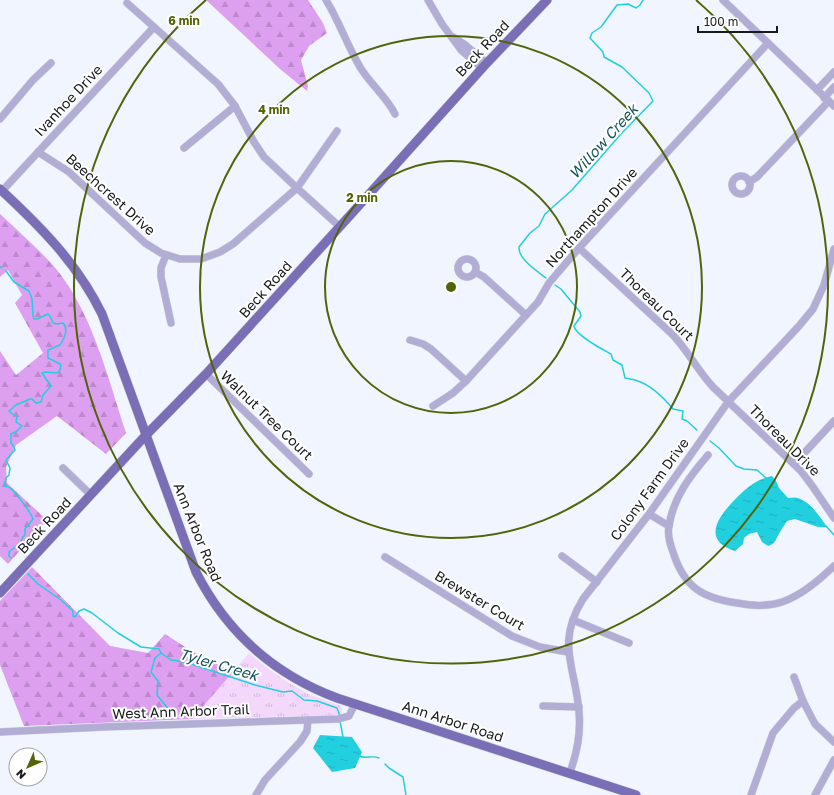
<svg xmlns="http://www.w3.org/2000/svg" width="834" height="795" font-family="'Golos Text',sans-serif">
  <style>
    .grass { fill: url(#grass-tufts) }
    .forest { fill: url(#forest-firs) }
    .water { fill: url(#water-ripples) }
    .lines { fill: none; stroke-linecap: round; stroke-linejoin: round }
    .stream { stroke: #22cfdf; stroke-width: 1.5 }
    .minor-casing { stroke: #cdd2db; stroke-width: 8 }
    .major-casing { stroke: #cdd2db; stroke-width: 10 }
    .minor { stroke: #b1add5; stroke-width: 7 }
    .major { stroke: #7a6eb6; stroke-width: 9 }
    .ring { fill: none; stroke: #536307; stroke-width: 2 }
    .labels { text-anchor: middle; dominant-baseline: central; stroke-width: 4; stroke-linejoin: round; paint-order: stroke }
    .street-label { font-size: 14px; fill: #181a1e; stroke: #fff }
    .water-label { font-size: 15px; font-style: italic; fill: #14565c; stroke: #fff }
    .centre { fill: #536307; stroke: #fff; stroke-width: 2 }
    .ring-label { font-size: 12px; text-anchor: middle; font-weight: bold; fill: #536307; stroke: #fff; stroke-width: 4; stroke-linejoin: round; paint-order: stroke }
  </style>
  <defs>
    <pattern id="grass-tufts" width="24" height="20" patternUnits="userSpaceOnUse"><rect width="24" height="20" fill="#f4d8fc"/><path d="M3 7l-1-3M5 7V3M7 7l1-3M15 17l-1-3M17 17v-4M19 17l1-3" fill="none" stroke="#d0b9d8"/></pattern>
    <pattern id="forest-firs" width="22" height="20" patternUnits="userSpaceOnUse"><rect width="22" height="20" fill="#dd9ff0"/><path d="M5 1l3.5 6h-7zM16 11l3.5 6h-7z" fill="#bd88cd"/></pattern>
    <pattern id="water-ripples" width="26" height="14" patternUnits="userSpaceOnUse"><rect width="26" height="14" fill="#22cfdf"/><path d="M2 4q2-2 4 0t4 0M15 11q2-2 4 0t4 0" fill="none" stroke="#1eb1bf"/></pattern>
  </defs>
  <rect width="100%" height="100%" fill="#f0f5ff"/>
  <path class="grass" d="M249,653C268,670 289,684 311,695C321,699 331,702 341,706L342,709V713L340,715L192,719Z"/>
  <g class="forest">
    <path d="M206,0H308L323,23L327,33L309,46L301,60L308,86L307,91L280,69Z"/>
    <path d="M0,214C17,230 35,246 51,263C91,307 108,378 126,433L106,454L57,416L16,445L6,467L7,483L47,520L8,564L0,556V351L16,375L43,353L15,303L22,295L8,270L0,277Z"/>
    <path d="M32,567L110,646L148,653L165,634L193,652L233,672L192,719L24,726L0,665V601Z"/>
  </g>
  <g class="water">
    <path d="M772,476L776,481L779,488L788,498C791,498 795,497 797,498C809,500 821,518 827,527H818L795,519L787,521C785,524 782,528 780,532C776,538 776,544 768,546L762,542L757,532L749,534L744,538L743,544L735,551C707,542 713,524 729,506C741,493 753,480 772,476Z"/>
    <path d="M320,735L352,737L362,752L355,768L332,772L313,748Z"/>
  </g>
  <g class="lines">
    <g class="stream">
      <path d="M0,267L2,268"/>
      <path d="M6,271L14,282L29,291L32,299L33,316L34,319H37L48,314L50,316L53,323L57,324L63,323C69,329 64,339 60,345L48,350V358L60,364C62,367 60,371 57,373L45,372L42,373L51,386L43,395L41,402L36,403L32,399H30L16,405L9,411L14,415L17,416L16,422L22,426L17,431L11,434V443L14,447L15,450L6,460L10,468L9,475L6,478L4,486C5,486 9,487 10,488C15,491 31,513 33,519L25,529V535L22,538L21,542L9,552V556L11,558"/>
      <path d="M546,278C537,271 518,259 519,247L530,233L539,226L545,214L572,190L620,135L653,101L649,93L622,67L604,57L603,52L590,38L592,33L601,27L617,5L628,4L636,8L640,5L643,0"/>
      <path d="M555,285L561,289L580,312L581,316L574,326C576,336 602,349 611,354L613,360L622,365L625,378C629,379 633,379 638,381C652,386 664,398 673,409L683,411L682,419L687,421L697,430"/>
      <path d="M710,441L719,448L736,466L744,469L757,470L766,478"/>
      <path d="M826,526L834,535"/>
      <path d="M28,574L38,584L61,600L73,611V616L75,617L79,611L84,609L92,613L118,633L141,647L159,649L161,653L171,660L185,662L255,685L283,692L292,691L304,700L317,701L337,708L340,716"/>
      <path d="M161,653L155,658L151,672L158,681L157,695L170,711L171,719"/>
      <path d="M340,721L343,737"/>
      <path d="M359,756C366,759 373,755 379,758"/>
      <path d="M385,764L389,768L403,777L406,795"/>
    </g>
    <defs>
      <g id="minor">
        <path d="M326,0C339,21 347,45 360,67C370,84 386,96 395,114"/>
        <path d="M428,0L442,24L461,50L482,68"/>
        <path d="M723,0L834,106"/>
        <path d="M127,3L218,84L235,106L254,142L264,157L297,188L340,227"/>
        <path d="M453,37L464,44L487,63"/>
        <path d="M817,90L834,72"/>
        <path d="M824,98L834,87"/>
        <path d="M0,119L33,80L51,63"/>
        <path d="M184,148L235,106"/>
        <path d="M38,152L69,172L145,243L161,253L180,259H201L220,252L233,244L297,188L337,131"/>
        <circle cx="741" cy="185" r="9"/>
        <path d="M749,182L757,177L829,101"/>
        <path d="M2,191L154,27"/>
        <path d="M579,248L673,335C688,351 698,371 713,387L801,471L813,487L834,518"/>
        <path d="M166,255L161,268V277L171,323"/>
        <circle cx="467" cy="268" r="9"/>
        <path d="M475,272L484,277L526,315"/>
        <path d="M410,340L423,344L431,349L466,381"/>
        <path d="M206,374L309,474"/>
        <path d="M433,406L453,393L466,381L538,302L549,283L579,248L768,43"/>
        <path d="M708,455C690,476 673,498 669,526C667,535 670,544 673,552C684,587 702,598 737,603C752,606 767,607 782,602C802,595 819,580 834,566"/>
        <path d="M794,464L834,421"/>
        <path d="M63,468L91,495"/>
        <path d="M649,514L669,526"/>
        <path d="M562,556L597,582"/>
        <path d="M385,557L512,636L540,647L568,652"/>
        <path d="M573,620L629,643"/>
        <path d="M794,677L803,701L815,724L834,742"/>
        <path d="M543,706L579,707"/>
        <path d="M0,732L103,727L338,719L349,716L355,704"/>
        <path d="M570,772C577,753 581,733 579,712C576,668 555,644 583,599L649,514L728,402L799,326L813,309L824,285L834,249"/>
        <path d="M256,795L265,780L300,742L307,731L308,720"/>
        <path d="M751,795L773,733L794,708L803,701"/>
        <path d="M815,795L834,760"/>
      </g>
      <g id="major">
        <path d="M0,189C41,227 77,263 102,314L196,572C227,633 273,674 337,698L636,795"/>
        <path d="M0,593L146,435L206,374L354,211L485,65L547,0"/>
      </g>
    </defs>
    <use href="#minor" class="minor-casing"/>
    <use href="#major" class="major-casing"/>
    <use href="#minor" class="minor"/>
    <use href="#major" class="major"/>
  </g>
  <g class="ring">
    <circle cx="451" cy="287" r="126"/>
    <circle cx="451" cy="287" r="251"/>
    <path d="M696 0A377 377 0 1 1 206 0"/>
  </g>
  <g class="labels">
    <g class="street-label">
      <text transform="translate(482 48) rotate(-47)">Beck Road</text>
      <text transform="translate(68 100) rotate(-47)">Ivanhoe Drive</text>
      <text transform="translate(111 194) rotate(42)">Beechcrest Drive</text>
      <text transform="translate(591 217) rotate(-48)">Northampton Drive</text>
      <text transform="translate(265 289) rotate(-48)">Beck Road</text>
      <text transform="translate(657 304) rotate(44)">Thoreau Court</text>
      <text transform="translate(267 415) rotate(44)">Walnut Tree Court</text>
      <text transform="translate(785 440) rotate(45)">Thoreau Drive</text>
      <text transform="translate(649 489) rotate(-54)">Colony Farm Drive</text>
      <text transform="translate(44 525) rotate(-47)">Beck Road</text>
      <text transform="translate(198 532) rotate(68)">Ann Arbor Road</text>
      <text transform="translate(480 600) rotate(31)">Brewster Court</text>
      <text transform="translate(181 711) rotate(-2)">West Ann Arbor Trail</text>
      <text transform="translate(453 721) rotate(18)">Ann Arbor Road</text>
    </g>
    <g class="water-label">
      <text transform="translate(603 141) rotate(-48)">Willow Creek</text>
      <text transform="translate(219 664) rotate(16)">Tyler Creek</text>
    </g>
  </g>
  <circle cx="451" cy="287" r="6" class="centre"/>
  <g class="ring-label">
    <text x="184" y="25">6 min</text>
    <text x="274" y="114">4 min</text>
    <text x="362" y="202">2 min</text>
  </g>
  <g transform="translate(28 767) rotate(225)"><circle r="19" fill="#ffffff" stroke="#a3a3a5"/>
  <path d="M0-3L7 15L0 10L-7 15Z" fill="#536307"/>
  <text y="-6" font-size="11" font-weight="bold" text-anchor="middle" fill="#181a1e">N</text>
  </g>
  <path d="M698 26v6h79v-6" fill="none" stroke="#181a1e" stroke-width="2"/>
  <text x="704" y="26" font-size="12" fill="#181a1e" stroke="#ffffff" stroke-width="3" paint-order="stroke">100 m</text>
</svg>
